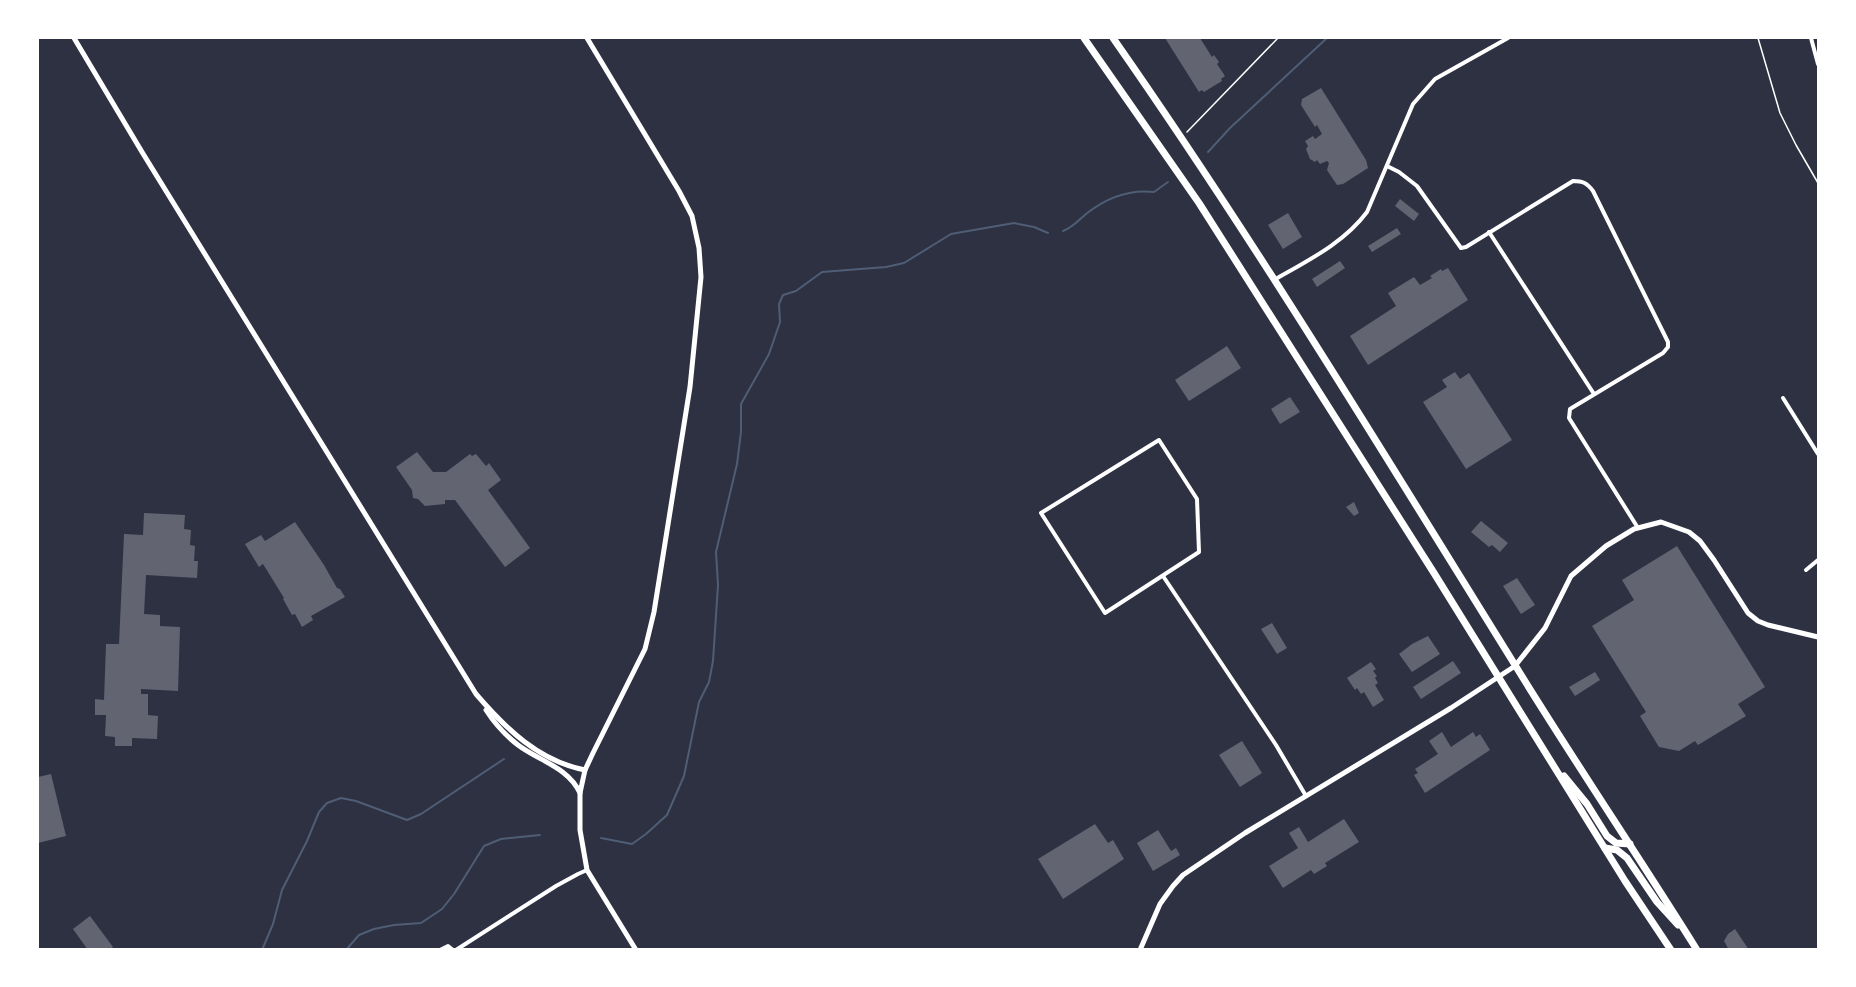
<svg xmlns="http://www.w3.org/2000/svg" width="1856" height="987" font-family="Overpass,sans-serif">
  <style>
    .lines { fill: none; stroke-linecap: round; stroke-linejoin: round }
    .stream { stroke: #4f5d75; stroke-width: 2 }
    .building { fill: #626471 }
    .path { stroke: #fff; stroke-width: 1.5 }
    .minor { stroke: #fff; stroke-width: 4 }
    .tertiary { stroke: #fff; stroke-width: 5 }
    .secondary { stroke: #fff; stroke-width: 5 }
    .trunk { stroke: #fff; stroke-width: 7 }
  </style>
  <rect width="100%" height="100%" fill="#2d3142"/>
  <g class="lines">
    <g class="stream">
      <path d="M1208,152L1230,128L1327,38"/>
      <path d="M1063,231C1072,228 1079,220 1086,214C1106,198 1128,189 1154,192L1168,182"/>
      <path d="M601,838L632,844L646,834L667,815L684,776L699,702L709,682L713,661L718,585L716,552L737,464L741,432V404L769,354L780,322L779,304L783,295L796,291L822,272L886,267L904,263L951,234L1014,223L1034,227L1048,233"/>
      <path d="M262,950L273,924L282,890L307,841L319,812L327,803L341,798L356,801L407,820L421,814L504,759"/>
      <path d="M346,950L359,935L374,929L394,925L421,923L442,909L454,894L484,846L501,839L540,835"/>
    </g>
  </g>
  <g class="building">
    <path d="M1165,38H1200L1212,57L1214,55L1219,62L1217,64L1225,76L1221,79L1222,81L1204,92L1202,90L1199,92Z"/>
    <path d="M1321,88L1366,160L1368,168L1343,184L1337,185L1327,170L1329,163L1327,161L1320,164L1317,160L1315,162L1310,159L1306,149L1308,146L1305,141L1313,136L1315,139L1322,134L1317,125L1315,127L1301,105L1302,99Z"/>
    <path d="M1400,199L1419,214L1414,221L1395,206Z"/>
    <path d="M1288,213L1302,237L1283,249L1268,225Z"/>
    <path d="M1397,228L1401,234L1372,252L1368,246Z"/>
    <path d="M1340,261L1345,268L1317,287L1312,279Z"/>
    <path d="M1448,268L1468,300L1368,365L1350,336L1396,306L1388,293L1414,277L1420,285L1432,278L1430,276L1441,269L1442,271Z"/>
    <path d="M1227,346L1241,368L1189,401L1175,380Z"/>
    <path d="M1455,372L1460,379L1469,373L1512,440L1466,469L1423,402L1447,387L1442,380Z"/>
    <path d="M1290,397L1300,412L1280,424L1271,409Z"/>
    <path d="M417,452L433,472H446L470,454L472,456L476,454L486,466L489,463L501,480L488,490L530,548L505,567L455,500H445V504L425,506L418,499L413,498L412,490L396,467Z"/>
    <path d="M1354,502L1359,513L1354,516L1346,507Z"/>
    <path d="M144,513L185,515L184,529L191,530L190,545L195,546L194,561H198L197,578L146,575L144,614L160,615V626L180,627L178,691L141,689V694H148V715L158,716L157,739L132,738V746H115V737L105,736L106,715H95V699L104,700L106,644H119L124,534L143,535Z"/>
    <path d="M1481,521L1508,543L1500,552L1492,545L1489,547L1471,532Z"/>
    <path d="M295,522L324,565L337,588L340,589L345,597L311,616L313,620L302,627L295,614L292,615L283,599L284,598L263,564L259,567L245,544L261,535L265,541Z"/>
    <path d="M1677,546L1765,687L1738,704L1746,716L1698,745L1695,741L1679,751L1659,747L1640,716L1646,712L1592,626L1634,600L1622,580Z"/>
    <path d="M1517,578L1535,605L1521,614L1503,586Z"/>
    <path d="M1272,623L1287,648L1277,654L1261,629Z"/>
    <path d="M1428,636L1440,654L1412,672L1399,654L1412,644Z"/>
    <path d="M1453,661L1461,673L1421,699L1413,687Z"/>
    <path d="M1371,662L1376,669L1373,671L1377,676L1375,678L1378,683L1375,685L1384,700L1373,707L1364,692L1361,694L1357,688L1355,690L1347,678Z"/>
    <path d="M1595,672L1600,680L1575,696L1569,687Z"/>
    <path d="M1442,732L1451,747L1473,732L1476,737L1480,734L1490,750L1425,793L1414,775L1418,773L1415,769L1438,754L1429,741Z"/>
    <path d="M1242,741L1262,773L1240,787L1219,755Z"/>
    <path d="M51,774L66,836L38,843V777Z"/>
    <path d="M1344,819L1359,842L1325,863L1327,866L1314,874L1311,870L1283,888L1269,866L1298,848L1289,833L1299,827L1308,842Z"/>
    <path d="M1095,824L1108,843L1113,840L1124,859L1063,899L1038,859Z"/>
    <path d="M1158,830L1171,851L1176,848L1180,855L1153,871L1137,843Z"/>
    <path d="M90,916L113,947L110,950H88L73,929Z"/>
    <path d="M1735,929L1749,950H1729L1724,941L1728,934Z"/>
  </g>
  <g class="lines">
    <g class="path">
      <path d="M1758,38L1780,113L1796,145L1818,183"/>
      <path d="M1187,132L1278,38"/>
    </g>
    <g class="minor">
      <path d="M1811,38L1818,64"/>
      <path d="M1387,166L1399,172L1417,186L1461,248L1466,247L1573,181C1583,181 1587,183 1593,191L1668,342V347L1663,353L1570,409L1569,418L1638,528"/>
      <path d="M1489,232L1594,394"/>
      <path d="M1274,280C1307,261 1344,243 1367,212L1413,104L1435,79L1508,38"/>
      <path d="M1783,398L1818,454"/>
      <path d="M1159,440L1197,499L1199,552L1105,613L1041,513Z"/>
      <path d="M1806,570L1818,560"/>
      <path d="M1163,576L1276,745L1306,796"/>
      <path d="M440,950L448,946L453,950"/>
      <path d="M456,950L556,886L578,874L587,870"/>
    </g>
    <g class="tertiary">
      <path d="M74,38L142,152L476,694C506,729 539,761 585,770"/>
      <path d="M486,710C495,724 505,735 518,745C539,761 568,767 580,793"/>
      <path d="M1140,950L1160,904L1173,886L1183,875L1245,833L1451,708L1515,666L1545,628L1571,576L1606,546L1634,529L1661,522L1689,532L1700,541L1714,560L1748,613L1758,621L1768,625L1818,637"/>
    </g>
    <path class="secondary" d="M587,38L679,191L692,216L699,248L701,277L690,387L654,612L645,649L593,753L585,770L580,793V830L587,870L636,950"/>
    <g class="trunk">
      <path d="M1084,38L1199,203L1434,573L1625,881L1671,950"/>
      <path d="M1113,38C1255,241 1384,454 1515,665C1574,761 1637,854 1697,950"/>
      <path d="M1564,776L1587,804L1607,836L1616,843L1630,844"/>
      <path d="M1605,848L1617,850L1627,858L1657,902L1678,925"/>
    </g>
  </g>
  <rect width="1856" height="987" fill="none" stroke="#ffffff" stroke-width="78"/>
</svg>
